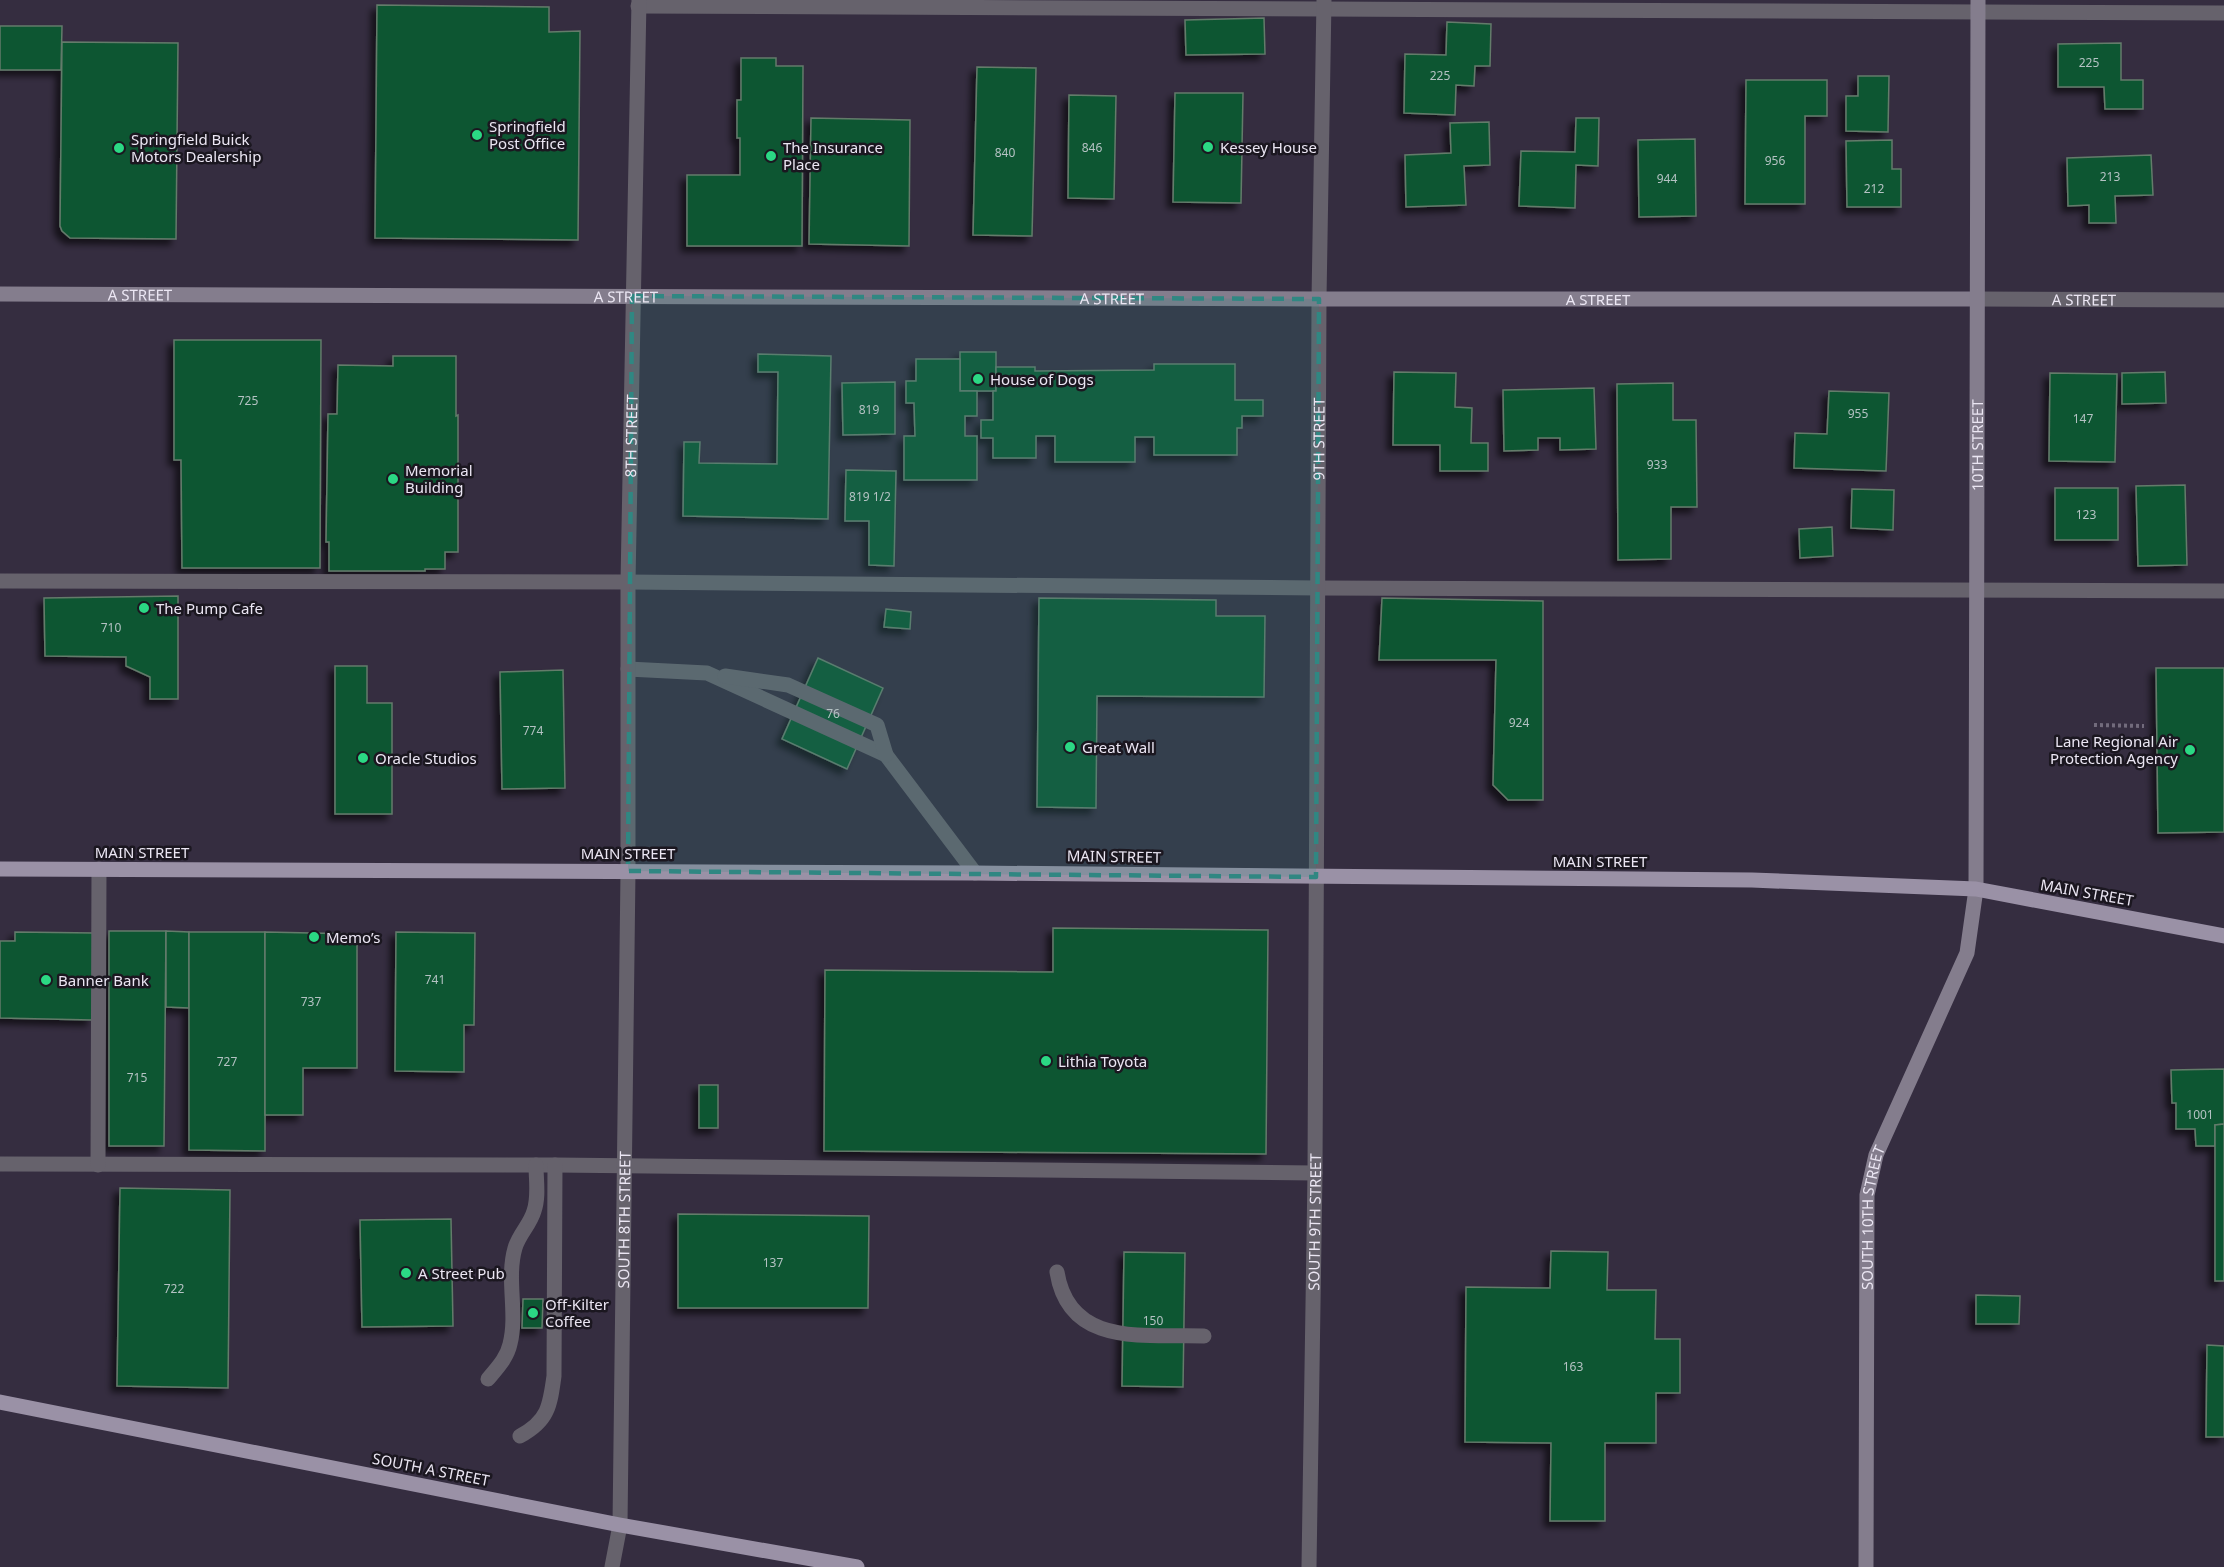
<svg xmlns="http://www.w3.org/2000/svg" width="2224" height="1567" font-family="'Noto Sans',sans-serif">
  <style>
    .building { fill: #0f5632; stroke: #637b6b; stroke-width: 1.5; filter: url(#shadow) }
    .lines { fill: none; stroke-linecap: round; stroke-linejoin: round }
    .path { stroke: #726b7c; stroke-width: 4; stroke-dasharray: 3 3; stroke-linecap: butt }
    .lane { stroke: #66626c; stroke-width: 15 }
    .street { stroke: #66626c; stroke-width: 15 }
    .secondary { stroke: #847d8d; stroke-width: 15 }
    .primary { stroke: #9a91a6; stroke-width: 15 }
    .marked { fill: #308782; fill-opacity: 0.2; stroke: #308782; stroke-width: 4.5; stroke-dasharray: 12 8; stroke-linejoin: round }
    .poi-dot { fill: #2bd884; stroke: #1b1720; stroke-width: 2 }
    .labels { text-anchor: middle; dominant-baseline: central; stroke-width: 5; stroke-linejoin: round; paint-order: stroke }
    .number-label { font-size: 12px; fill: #b4c2c3 }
    .poi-label { font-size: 15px; fill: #ebe6f3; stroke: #1b1720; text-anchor: start }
    .street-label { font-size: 15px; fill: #ebe6f3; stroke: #1b1720 }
  </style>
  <defs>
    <filter id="shadow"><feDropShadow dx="-5.5" dy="5.5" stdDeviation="3" flood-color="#0009"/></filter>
  </defs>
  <rect width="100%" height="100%" fill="#352d40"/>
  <g class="building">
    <path d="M377,5L549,7V32L580,31L578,240L375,238Z"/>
    <path d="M1264,18L1265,54L1186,55L1185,20Z"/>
    <path d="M1447,22L1491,24L1490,66H1475L1474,86L1456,85L1455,115L1404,113L1405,54L1446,55Z"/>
    <path d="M0,26H62L61,70H0Z"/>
    <path d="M62,42L178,43L176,239L70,238L62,231L60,226Z"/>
    <path d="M2121,43V80H2143V109H2105L2104,87H2058V44Z"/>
    <path d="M741,58H776V66H803L802,246H687V175H740V138H737V100H741Z"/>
    <path d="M977,67L1036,68L1032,236L973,235Z"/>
    <path d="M1858,76H1889L1888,132L1846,131V96H1858Z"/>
    <path d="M1746,80H1827V116H1805V204H1745Z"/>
    <path d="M1175,93H1243L1241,203L1173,202Z"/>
    <path d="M1069,95L1116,96L1114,199L1068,198Z"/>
    <path d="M811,118L910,120L909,246L809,244Z"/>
    <path d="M1576,118H1599L1598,166L1576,165L1575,208L1519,206L1521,151L1575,152Z"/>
    <path d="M1489,122L1490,165L1464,166L1466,205L1406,207L1405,155L1451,153L1450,123Z"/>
    <path d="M1695,139L1696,216L1639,217L1638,140Z"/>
    <path d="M1892,140V169H1901V207H1847L1846,141Z"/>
    <path d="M2151,155L2153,195L2115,196L2116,223H2089V205L2068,206L2067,158Z"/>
    <path d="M174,340H321L320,568H182L181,460H174Z"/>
    <rect x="960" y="352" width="36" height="39"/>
    <path d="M758,354L831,356L828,519L683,516L684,442H700L699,463L777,464L778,372H758Z"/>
    <path d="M393,356H456V416L458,415V552H445V569H425V571H329V542H326L328,414H337L338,365L393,366Z"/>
    <path d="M916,359H960V391H977V416H965V436H977V480H904V436H915L914,403H906V381H916Z"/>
    <path d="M1154,364H1235V400H1263V416H1242V428H1237V455H1154V437H1135V462H1055V436H1036V458H993V438H981V420H993V391H996V367H1035V371L1154,370Z"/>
    <path d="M1394,372L1456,373L1455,407L1472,408L1471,443H1488V471H1440V445H1393Z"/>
    <path d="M2165,372L2166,403L2122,404V373Z"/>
    <path d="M2050,373L2117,374L2115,462L2049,461Z"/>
    <path d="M895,382V434L843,435L842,383Z"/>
    <path d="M1673,383V420H1696L1697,507H1671V559L1618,560L1617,384Z"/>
    <path d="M1594,388L1596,449L1560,450V438H1538V450L1504,451L1503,390Z"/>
    <path d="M1829,391L1889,393L1886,471L1794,468L1795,433L1827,434Z"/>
    <path d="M846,470L896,471L894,566L869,565V521H845Z"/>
    <path d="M2185,485L2187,565L2138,566L2136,486Z"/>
    <rect x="2055" y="488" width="63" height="52"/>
    <path d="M1852,489L1894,490L1893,530L1851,528Z"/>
    <path d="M1832,527L1833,556L1800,558L1799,529Z"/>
    <path d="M178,596V699H150V677L126,666V657L45,656L44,598Z"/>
    <path d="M1039,598L1216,600V616H1265L1264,697L1097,696L1096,808L1037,807Z"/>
    <path d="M1382,598L1543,601V800H1508L1493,785L1496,660H1379Z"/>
    <path d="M886,609L911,612L910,629L884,627Z"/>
    <path d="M818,658L883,688L847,769L782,739Z"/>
    <path d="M335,666H367V703H392V814H335Z"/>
    <path d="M2156,668H2224V832L2158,833Z"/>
    <path d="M563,670L565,788L502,789L500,672Z"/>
    <path d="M1053,928L1268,930L1266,1154L824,1151L825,970L1053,972Z"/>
    <path d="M109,931H166L164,1146H109Z"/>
    <path d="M166,931L189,932V1008L166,1007Z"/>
    <path d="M15,932L94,933L92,1020L0,1018V941H15Z"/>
    <path d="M189,932H265V1151L189,1150Z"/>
    <path d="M265,932L357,934V1068H303V1115H265Z"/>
    <path d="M396,932L475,933L474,1025H464V1072L395,1071Z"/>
    <path d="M2224,1069V1124L2215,1125V1146H2196L2195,1129H2176V1103H2172L2171,1070Z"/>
    <rect x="699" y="1085" width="19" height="43"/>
    <path d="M2224,1124V1281H2215V1125Z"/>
    <path d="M120,1188L230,1190L228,1388L117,1386Z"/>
    <path d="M678,1214L869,1216L868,1308H678Z"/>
    <path d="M451,1219L453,1326L362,1327L360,1220Z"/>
    <path d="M1551,1251L1608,1252L1607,1290H1656L1655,1339H1680V1393H1656V1443H1605V1521H1550L1551,1443L1465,1442L1466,1287L1550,1288Z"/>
    <path d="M1124,1252L1185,1253L1183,1387L1122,1386Z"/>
    <path d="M1976,1295L2020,1296L2019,1324H1976Z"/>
    <path d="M523,1299H543L542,1328H522Z"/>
    <path d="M2207,1345L2224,1346V1437H2206Z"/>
  </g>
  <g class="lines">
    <path class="path" d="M2094,725L2144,726"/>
    <g class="lane">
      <path d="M638,6L2224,13"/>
      <path d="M0,581L628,582L1318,588L2224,591"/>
      <path d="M628,669L707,673L886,755L975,873"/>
      <path d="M725,676L788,685L877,725L886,755"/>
      <path d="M0,1164L555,1165L1315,1173"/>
      <path d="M98,1165L99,869"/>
      <path d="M1057,1272C1069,1348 1146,1334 1204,1336"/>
      <path d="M488,1379C497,1368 507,1358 510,1344C518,1313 506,1279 515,1248C519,1234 530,1225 534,1211C539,1197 536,1180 536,1165"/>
      <path d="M520,1436C548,1421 550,1406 554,1376L555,1165"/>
    </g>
    <g class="street">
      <path id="s1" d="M1976,299L2224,300"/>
      <path id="s2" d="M612,1567L620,1525L628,871V582L639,0"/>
      <path id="s3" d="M1309,1567L1315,1173L1319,299L1324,0"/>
    </g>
    <g class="secondary">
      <path id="s4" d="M0,294L1319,299H1976"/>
      <path id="s5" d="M1866,1567L1867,1195L1876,1155L1967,953L1976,889L1978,0"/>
    </g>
    <g class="primary">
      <path d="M0,869L975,873L1752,880L1976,889L2224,936"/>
      <path d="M0,1402L620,1525L857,1567"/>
    </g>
  </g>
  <path class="marked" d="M632,296L1319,299L1316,877L628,871Z"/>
  <g class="poi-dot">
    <circle cx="477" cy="135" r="6"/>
    <circle cx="1208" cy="147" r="6"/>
    <circle cx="119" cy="148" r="6"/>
    <circle cx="771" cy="156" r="6"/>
    <circle cx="978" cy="379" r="6"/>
    <circle cx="393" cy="479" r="6"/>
    <circle cx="144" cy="608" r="6"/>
    <circle cx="1070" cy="747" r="6"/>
    <circle cx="2190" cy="750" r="6"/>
    <circle cx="363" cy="758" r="6"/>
    <circle cx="314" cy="937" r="6"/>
    <circle cx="46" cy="980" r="6"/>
    <circle cx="1046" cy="1061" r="6"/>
    <circle cx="406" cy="1273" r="6"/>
    <circle cx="533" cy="1313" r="6"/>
  </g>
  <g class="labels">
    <g class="number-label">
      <text x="2089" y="62">225</text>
      <text x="1440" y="75">225</text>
      <text x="1092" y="147">846</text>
      <text x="1005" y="152">840</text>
      <text x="1775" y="160">956</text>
      <text x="2110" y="176">213</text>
      <text x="1667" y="178">944</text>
      <text x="1874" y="188">212</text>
      <text x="248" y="400">725</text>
      <text x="869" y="409">819</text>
      <text x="1858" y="413">955</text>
      <text x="2083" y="418">147</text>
      <text x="1657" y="464">933</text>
      <text x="870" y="496">819 1/2</text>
      <text x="2086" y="514">123</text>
      <text x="111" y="627">710</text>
      <text x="833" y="713">76</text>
      <text x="1519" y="722">924</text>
      <text x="533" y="730">774</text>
      <text x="435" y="979">741</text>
      <text x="311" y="1001">737</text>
      <text x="227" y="1061">727</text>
      <text x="137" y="1077">715</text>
      <text x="2200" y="1114">1001</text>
      <text x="773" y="1262">137</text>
      <text x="174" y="1288">722</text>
      <text x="1153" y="1320">150</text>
      <text x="1573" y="1366">163</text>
    </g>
    <g class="poi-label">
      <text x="489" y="126">Springfield<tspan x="489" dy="17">Post Office</tspan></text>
      <text x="131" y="139">Springfield Buick<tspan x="131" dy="17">Motors Dealership</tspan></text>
      <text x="783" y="147">The Insurance<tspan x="783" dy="17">Place</tspan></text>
      <text x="1220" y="147">Kessey House</text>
      <text x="990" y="379">House of Dogs</text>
      <text x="405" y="470">Memorial<tspan x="405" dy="17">Building</tspan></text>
      <text x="156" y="608">The Pump Cafe</text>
      <text x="2178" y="741" text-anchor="end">Lane Regional Air<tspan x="2178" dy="17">Protection Agency</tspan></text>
      <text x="1082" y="747">Great Wall</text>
      <text x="375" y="758">Oracle Studios</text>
      <text x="326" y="937">Memo’s</text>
      <text x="58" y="980">Banner Bank</text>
      <text x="1058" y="1061">Lithia Toyota</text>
      <text x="418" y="1273">A Street Pub</text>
      <text x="545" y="1304">Off-Kilter<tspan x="545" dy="17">Coffee</tspan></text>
    </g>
    <g class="street-label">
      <text stroke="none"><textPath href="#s4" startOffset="140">A STREET</textPath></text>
      <text stroke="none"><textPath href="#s4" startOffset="626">A STREET</textPath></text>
      <text stroke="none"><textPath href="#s4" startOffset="1112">A STREET</textPath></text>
      <text stroke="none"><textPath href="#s4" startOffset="1598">A STREET</textPath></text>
      <text stroke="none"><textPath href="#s1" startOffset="108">A STREET</textPath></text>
      <text stroke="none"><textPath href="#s2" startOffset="1132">8TH STREET</textPath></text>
      <text stroke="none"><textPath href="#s3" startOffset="1128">9TH STREET</textPath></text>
      <text stroke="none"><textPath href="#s5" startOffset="1143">10TH STREET</textPath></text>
      <text x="142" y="852">MAIN STREET</text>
      <text x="628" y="853">MAIN STREET</text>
      <text transform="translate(1114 856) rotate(1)">MAIN STREET</text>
      <text x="1600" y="861">MAIN STREET</text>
      <text transform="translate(2087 892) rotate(10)">MAIN STREET</text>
      <text stroke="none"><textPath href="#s5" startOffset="350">SOUTH 10TH STREET</textPath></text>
      <text stroke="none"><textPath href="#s2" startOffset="348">SOUTH 8TH STREET</textPath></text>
      <text stroke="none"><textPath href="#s3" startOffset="345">SOUTH 9TH STREET</textPath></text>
      <text transform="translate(431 1469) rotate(11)">SOUTH A STREET</text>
    </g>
  </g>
</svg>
